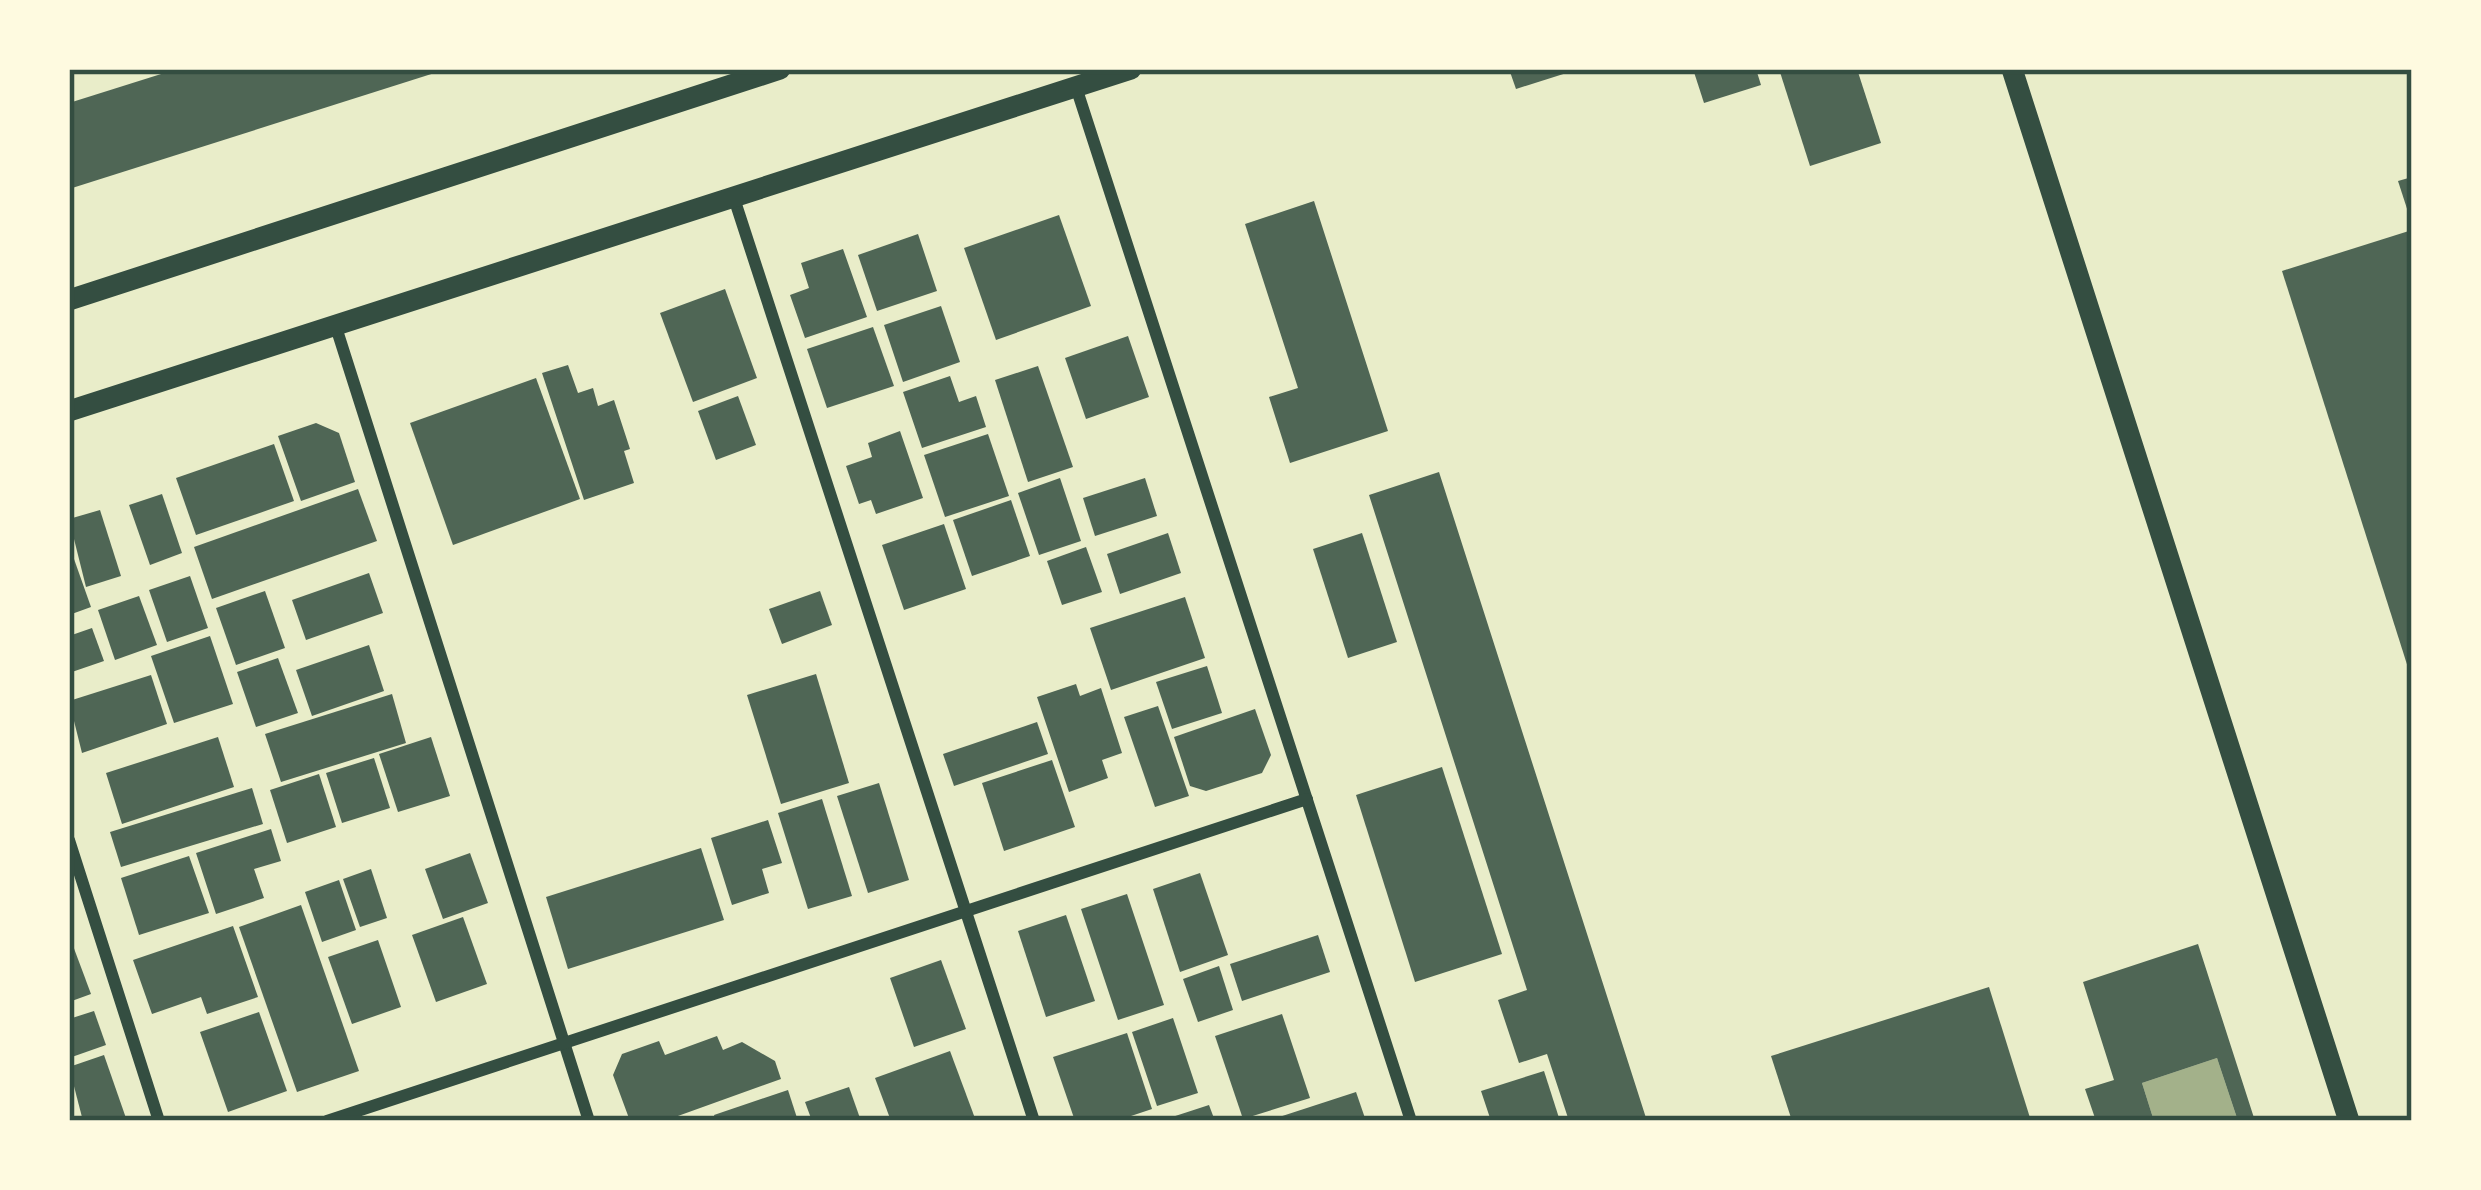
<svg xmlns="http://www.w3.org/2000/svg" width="2481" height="1190" font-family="Georgia,serif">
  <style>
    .water { fill: #a3b18a }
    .building { fill: #4f6655 }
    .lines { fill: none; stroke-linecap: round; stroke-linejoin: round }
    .minor { stroke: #344e41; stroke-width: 12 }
    .tertiary { stroke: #344e41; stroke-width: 21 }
    .neatline { fill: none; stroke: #344e41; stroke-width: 4.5 }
  </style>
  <rect width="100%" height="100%" fill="#e9edc9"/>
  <path class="water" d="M2217,1058L2238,1121H2154L2142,1083Z"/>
  <g class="building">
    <path d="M177,69H443L444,70L69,189V103Z"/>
    <path d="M1509,69H1576V70L1516,89Z"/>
    <path d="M1693,69H1756L1761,85L1704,103Z"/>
    <path d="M1779,69H1857L1881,143L1810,166Z"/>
    <path d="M2412,177V221H2411L2398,181Z"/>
    <path d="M1314,201L1388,431L1290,463L1269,397L1298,388L1245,224Z"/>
    <path d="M1059,215L1091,306L996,340L964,248Z"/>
    <path d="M2412,230V677H2411L2282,271Z"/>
    <path d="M918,234L937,291L877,311L858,255Z"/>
    <path d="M843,249L867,317L805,338L790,295L809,288L801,263Z"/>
    <path d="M725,289L757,378L693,402L660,313Z"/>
    <path d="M941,306L960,362L903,382L884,325Z"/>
    <path d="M873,327L894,386L827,408L807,349Z"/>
    <path d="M1128,336L1149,397L1086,419L1065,358Z"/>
    <path d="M568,365L578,393L593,388L598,406L614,400L630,449L624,451L634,483L584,500L542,373Z"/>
    <path d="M1038,366L1073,467L1028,482L995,380Z"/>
    <path d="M950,376L959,402L976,396L986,427L922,448L903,392Z"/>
    <path d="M536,378L580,499L453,545L410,423Z"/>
    <path d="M738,396L756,445L716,460L698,411Z"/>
    <path d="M316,423L339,433L355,482L301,501L278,436Z"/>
    <path d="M900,431L923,498L876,514L871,500L859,504L846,466L872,457L868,443Z"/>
    <path d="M988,434L1009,496L945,517L924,455Z"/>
    <path d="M274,444L294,501L196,535L176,478Z"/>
    <path d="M1439,472L1647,1121H1569L1547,1054L1519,1063L1498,1000L1527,990L1369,495Z"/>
    <path d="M1060,478L1081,541L1039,555L1018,493Z"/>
    <path d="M1145,478L1157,516L1095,536L1083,498Z"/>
    <path d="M358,489L377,541L212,599L194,547Z"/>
    <path d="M162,494L182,553L150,565L129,505Z"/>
    <path d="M1011,500L1030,556L972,576L953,520Z"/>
    <path d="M100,510L121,576L86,587L69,519Z"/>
    <path d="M944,524L966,589L904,610L882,545Z"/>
    <path d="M1168,533L1181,573L1120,594L1107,554Z"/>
    <path d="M1362,533L1397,642L1348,658L1313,549Z"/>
    <path d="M1086,547L1102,592L1062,605L1047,561Z"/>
    <path d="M74,559L91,607L69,615V561Z"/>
    <path d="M369,573L383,613L306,640L292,600Z"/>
    <path d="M190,576L208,628L167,642L149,590Z"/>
    <path d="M265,591L285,648L236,665L216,608Z"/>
    <path d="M820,591L832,625L782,644L769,609Z"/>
    <path d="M139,596L157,645L115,660L98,610Z"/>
    <path d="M1185,597L1205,658L1111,690L1090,628Z"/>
    <path d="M92,628L104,661L69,673V636Z"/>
    <path d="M210,636L233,704L174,723L151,656Z"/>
    <path d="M369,645L384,691L312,716L296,670Z"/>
    <path d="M278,658L298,713L256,727L237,672Z"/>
    <path d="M1207,666L1222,713L1172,729L1156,682Z"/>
    <path d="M816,674L849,783L781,804L747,695Z"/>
    <path d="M151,675L167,724L82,753L69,701Z"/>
    <path d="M1076,684L1080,696L1101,688L1122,753L1102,760L1108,778L1069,792L1037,697Z"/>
    <path d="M392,694L406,743L281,782L265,734Z"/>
    <path d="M1158,706L1189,796L1155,807L1124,717Z"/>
    <path d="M1255,709L1271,755L1262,773L1206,791L1190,786L1174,737Z"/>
    <path d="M1037,722L1048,754L954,786L943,754Z"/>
    <path d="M218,737L234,787L122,824L106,773Z"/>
    <path d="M431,737L450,796L398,812L379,754Z"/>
    <path d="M374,758L390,808L342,823L326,773Z"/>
    <path d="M1052,760L1075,827L1004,851L982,783Z"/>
    <path d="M1442,767L1502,954L1415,982L1356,795Z"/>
    <path d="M319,774L336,827L287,843L270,790Z"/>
    <path d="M879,783L909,880L868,893L837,796Z"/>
    <path d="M252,788L263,824L121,867L110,832Z"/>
    <path d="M822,799L852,896L808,909L778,813Z"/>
    <path d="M768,820L782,863L762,869L769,893L732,905L711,838Z"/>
    <path d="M271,829L281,861L254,869L264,898L216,914L196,853Z"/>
    <path d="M701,848L724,920L568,969L546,897Z"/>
    <path d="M470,853L488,903L443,919L425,869Z"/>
    <path d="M189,856L209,913L139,935L121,878Z"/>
    <path d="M371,869L387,918L360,927L343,879Z"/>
    <path d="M1200,873L1228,955L1180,972L1153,889Z"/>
    <path d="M339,880L356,930L322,942L305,892Z"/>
    <path d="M1127,894L1164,1005L1118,1020L1081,909Z"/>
    <path d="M301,905L359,1071L297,1092L239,927Z"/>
    <path d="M1066,915L1095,1001L1046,1017L1018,931Z"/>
    <path d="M463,917L487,984L436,1002L412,935Z"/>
    <path d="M233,926L258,997L207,1014L201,997L152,1014L133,960Z"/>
    <path d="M69,935L91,994L69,1002Z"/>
    <path d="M1318,935L1330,972L1242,1001L1230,964Z"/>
    <path d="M378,940L401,1007L352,1024L328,957Z"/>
    <path d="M2198,944L2255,1121H2238L2217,1058L2142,1083L2154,1121H2096L2085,1089L2114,1080L2083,982Z"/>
    <path d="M941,960L966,1029L914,1047L890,978Z"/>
    <path d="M1219,966L1233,1010L1198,1022L1183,979Z"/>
    <path d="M1989,987L2031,1121H1792L1771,1056Z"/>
    <path d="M94,1011L106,1045L69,1058V1019Z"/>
    <path d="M259,1012L287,1091L228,1112L200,1032Z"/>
    <path d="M1282,1014L1310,1098L1243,1119L1215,1036Z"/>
    <path d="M1173,1018L1198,1093L1157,1106L1132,1032Z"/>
    <path d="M1127,1033L1152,1109L1116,1121H1075L1053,1057Z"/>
    <path d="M717,1036L723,1050L742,1042L775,1061L781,1079L664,1121H630L613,1075L622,1054L659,1041L665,1055Z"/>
    <path d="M950,1051L976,1121H891L875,1078Z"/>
    <path d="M104,1055L127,1121H83L69,1067Z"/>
    <path d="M1544,1071L1560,1121H1491L1481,1091Z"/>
    <path d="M849,1087L861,1121H812L805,1102Z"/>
    <path d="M788,1090L798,1121H716L714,1115Z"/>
    <path d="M1356,1092L1366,1121H1271L1270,1120Z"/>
    <path d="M1209,1105L1215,1121H1163V1120Z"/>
  </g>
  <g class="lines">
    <g class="minor">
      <path d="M1076,87L1411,1121"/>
      <path d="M733,195L1034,1121"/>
      <path d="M335,324L589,1121"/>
      <path d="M69,840L159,1121"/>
      <path d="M327,1121L1307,799"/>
    </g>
    <g class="tertiary">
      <path d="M2012,69L2349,1121"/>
      <path d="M69,300L780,69"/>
      <path d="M69,411L1131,69"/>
    </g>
  </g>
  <rect width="2481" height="1190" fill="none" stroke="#fefae0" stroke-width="144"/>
  <rect x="72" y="72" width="2337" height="1046" class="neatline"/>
</svg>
